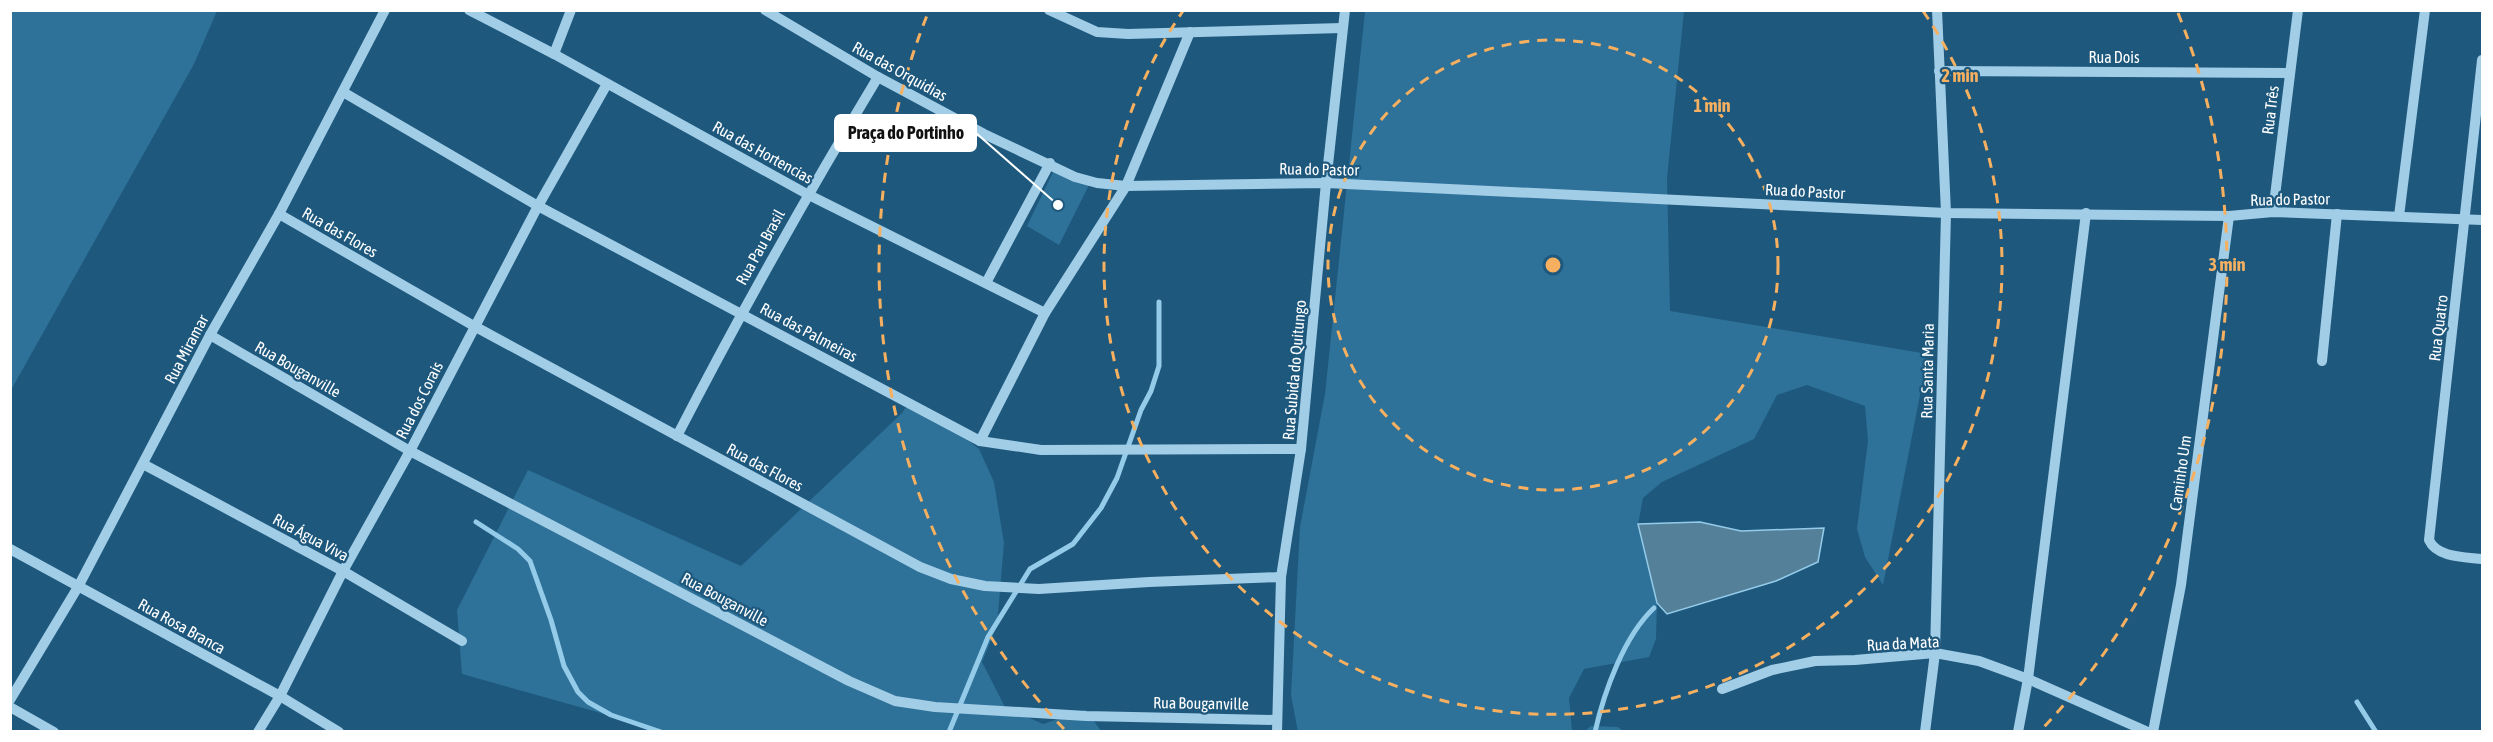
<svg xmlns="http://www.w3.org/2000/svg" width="2493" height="742" font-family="'Asap Condensed',sans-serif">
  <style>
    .green { fill: #2e7199 }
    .water { fill: #55809a; stroke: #94cbe9; stroke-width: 1.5 }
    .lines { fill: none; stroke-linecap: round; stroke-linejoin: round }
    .stream { stroke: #94cbe9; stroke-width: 5 }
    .minor { stroke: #a1cde7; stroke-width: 10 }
    .ring { fill: none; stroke: #f6b060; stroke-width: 3; stroke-dasharray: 10 8 }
    .labels { text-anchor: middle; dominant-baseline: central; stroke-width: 4.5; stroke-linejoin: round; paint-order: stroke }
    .street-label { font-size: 16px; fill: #fff; stroke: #1e587d }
    .centre { fill: #f6b060; stroke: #1e587d; stroke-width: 3 }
    .ring-label { font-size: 18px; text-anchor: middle; font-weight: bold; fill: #f6b060; stroke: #1e587d; stroke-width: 4.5; stroke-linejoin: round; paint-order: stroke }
    .leader { fill: none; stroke: #fff; stroke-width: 2 }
    .callout-dot { fill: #fff; stroke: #1e587d; stroke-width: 2 }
    .callout { fill: #fff; stroke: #fff; stroke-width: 2 }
    .callout-label { font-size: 18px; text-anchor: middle; font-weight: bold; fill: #111 }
  </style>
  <rect width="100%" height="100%" fill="#1e587d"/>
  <g class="green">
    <path d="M11,10L217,11L194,64L11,390Z"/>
    <path d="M1365,11H1684L1667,178L1670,311L1928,354L1883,585L1865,557L1857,529L1868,441L1865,406L1807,385L1777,395L1754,439L1662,482L1643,498L1638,525L1657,603L1656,639L1649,657L1584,669L1569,698L1572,731L1298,732L1291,695L1300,527L1325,394Z"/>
    <path d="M1055,168L1089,185L1059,245L1027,226Z"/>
    <path d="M909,403L922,411L925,406L979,449L994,482L1004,543L997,626L982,662L1005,707L1043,724L1086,710L1101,731H665L462,674L457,610L528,470L741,566L902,413Z"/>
    <path d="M1591,726L1618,727L1623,731H1585Z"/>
  </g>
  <path class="water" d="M1700,522L1741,531L1824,528L1818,562L1776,581L1667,614L1657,603L1638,524Z"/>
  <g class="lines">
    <g class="stream">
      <path d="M476,522L518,549L530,561L551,620L564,666L578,692L588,702L611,715L661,732"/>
      <path d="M2357,702L2376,732"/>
      <path d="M949,732L988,637L1030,569L1073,544L1101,508L1117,478L1141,410L1151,391L1159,366V302"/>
      <path d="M1595,732C1604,692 1624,636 1654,608"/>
    </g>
    <g class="minor">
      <path d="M469,10L554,54L807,194L1045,313"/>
      <path d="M765,10L878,77L984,134L1075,177L1097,183L1126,186L1326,183L1946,213L2229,216L2273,212L2482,220"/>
      <path d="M1049,10L1097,32L1128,34L1342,28"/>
      <path d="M554,54L571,10"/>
      <path d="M2482,60L2429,540C2437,558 2466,557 2482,559"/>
      <path d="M1939,71L2289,73"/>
      <path d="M343,92L538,206L980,441L1041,450L1301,449"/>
      <path d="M2273,212L2298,10"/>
      <path d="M279,214L474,326L920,567L951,579L985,586L1039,589L1149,582L1281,577"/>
      <path d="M2399,216L2425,10"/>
      <path d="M986,283L1050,163"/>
      <path d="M210,335L410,451L849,681L895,701L935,707L1086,716L1276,720"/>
      <path d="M2322,361L2337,214"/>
      <path d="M677,436C740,314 807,195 878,77"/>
      <path d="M980,441L1045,313L1126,186L1190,32"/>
      <path d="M143,464L343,571L462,641"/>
      <path d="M10,549L280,696L339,732"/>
      <path d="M1722,689L1772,670L1815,661L1855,660L1935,653L1979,661L2028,679L2148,732"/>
      <path d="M10,700L78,587L210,335L279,214L385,10"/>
      <path d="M10,707L54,732"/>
      <path d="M258,732L280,696L343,571L410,451L538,206L607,84"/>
      <path d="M1277,732L1281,577L1301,449L1326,183L1345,10"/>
      <path d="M1925,732L1935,653L1946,213L1937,10"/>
      <path d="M2018,732L2028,679L2086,213"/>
      <path d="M2153,732L2181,585L2229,216"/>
    </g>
  </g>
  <g class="ring">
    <circle cx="1553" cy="265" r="225"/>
    <path d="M1923 11A449 449 0 1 1 1183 11"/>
    <path d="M1064 729A674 674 0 0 1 928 13M2178 13A674 674 0 0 1 2042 729"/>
  </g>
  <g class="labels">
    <g class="street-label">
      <text x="2114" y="57">Rua Dois</text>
      <text transform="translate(900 71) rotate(29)">Rua das Orquidias</text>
      <text transform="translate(2270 110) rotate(-83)">Rua Três</text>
      <text transform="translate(763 152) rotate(29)">Rua das Hortencias</text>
      <text transform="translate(1319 169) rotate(1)">Rua do Pastor</text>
      <text transform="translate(1805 191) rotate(3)">Rua do Pastor</text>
      <text transform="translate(2290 199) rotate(-1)">Rua do Pastor</text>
      <text transform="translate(340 232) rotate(30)">Rua das Flores</text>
      <text transform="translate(760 247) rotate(-61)">Rua Pau Brasil</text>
      <text transform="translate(2438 328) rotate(-83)">Rua Quatro</text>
      <text transform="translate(809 332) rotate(28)">Rua das Palmeiras</text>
      <text transform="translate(186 349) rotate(-62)">Rua Miramar</text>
      <text transform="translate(298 369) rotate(30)">Rua Bouganville</text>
      <text transform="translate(1294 370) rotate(-85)">Rua Subida do Quitungo</text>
      <text transform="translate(1927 371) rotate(-89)">Rua Santa Maria</text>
      <text transform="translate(419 400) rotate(-63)">Rua dos Corais</text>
      <text transform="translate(765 467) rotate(28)">Rua das Flores</text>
      <text transform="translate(2180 473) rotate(-82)">Caminho Um</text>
      <text transform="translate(311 537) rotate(28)">Rua Água Viva</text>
      <text transform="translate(725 599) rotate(28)">Rua Bouganville</text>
      <text transform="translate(182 626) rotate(29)">Rua Rosa Branca</text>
      <text transform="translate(1903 643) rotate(-3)">Rua da Mata</text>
      <text transform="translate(1201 703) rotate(1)">Rua Bouganville</text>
    </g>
  </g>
  <circle cx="1553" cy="265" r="9" class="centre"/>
  <g class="ring-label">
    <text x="1960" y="82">2 min</text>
    <text x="1712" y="112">1 min</text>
    <text x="2227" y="271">3 min</text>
  </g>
  <path class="leader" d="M1058 205L976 133"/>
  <circle class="callout-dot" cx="1058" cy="205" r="6"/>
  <rect class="callout" x="835" y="115" width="141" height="36" rx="6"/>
  <g class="callout-label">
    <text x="906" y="139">Praça do Portinho</text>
  </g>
  <rect width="2493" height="742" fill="none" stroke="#ffffff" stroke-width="24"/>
</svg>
